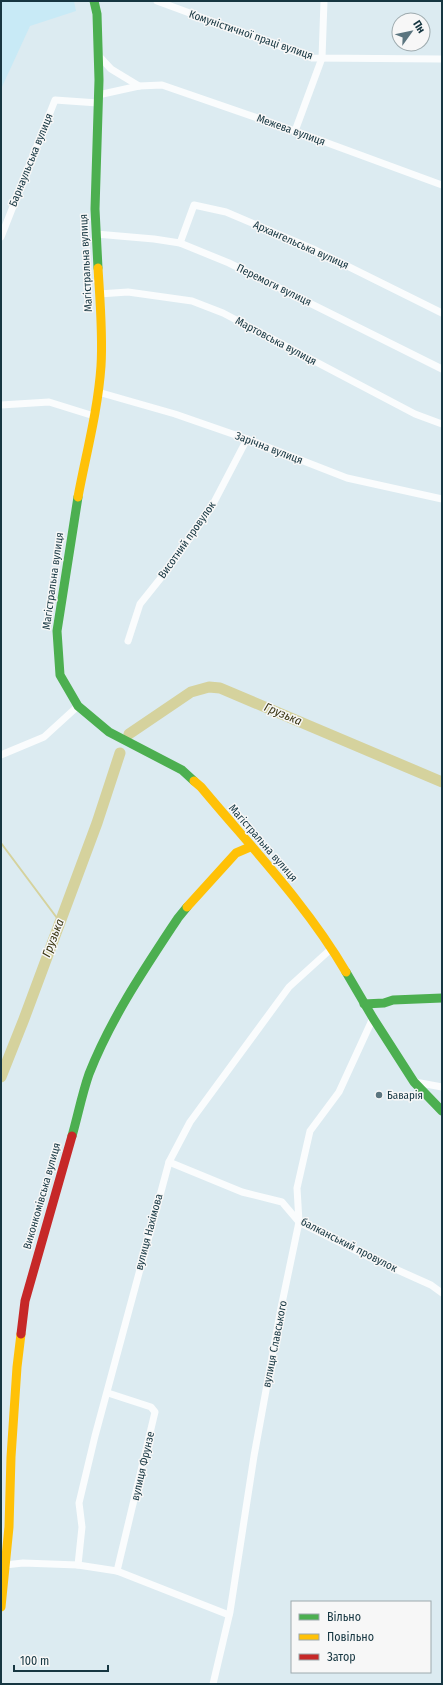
<svg xmlns="http://www.w3.org/2000/svg" width="443" height="1685" font-family="'Fira Sans Condensed',sans-serif">
  <style>
    .built { fill: #c8eaf6 }
    .lines { fill: none; stroke-linecap: round; stroke-linejoin: round }
    .stream { stroke: #d5d29d; stroke-width: 2 }
    .river { stroke: #d5d29d; stroke-width: 11 }
    .street { stroke: #fafcfd; stroke-width: 7 }
    .fast { stroke: #4caf50; stroke-width: 9 }
    .slow { stroke: #ffc107; stroke-width: 9 }
    .jam { stroke: #c62828; stroke-width: 9 }
    .poi-dot { fill: #5b757f; stroke: #f7f7f7; stroke-width: 1.5 }
    .labels { text-anchor: middle; dominant-baseline: central; stroke-width: 3; stroke-linejoin: round; paint-order: stroke }
    .street-label { font-size: 11px; fill: #163641; stroke: #f7f7f7 }
    .poi-label { font-size: 11px; fill: #163641; stroke: #f7f7f7; text-anchor: start }
    .water-label { font-size: 12px; font-style: italic; fill: #393411; stroke: #f7f7f7 }
  </style>
  <rect width="100%" height="100%" fill="#dcebf1"/>
  <path class="built" d="M1,1H74L76,11L30,26L1,89Z"/>
  <g class="lines">
    <path class="stream" d="M1,843L60,922"/>
    <g class="river">
      <path d="M129,734L191,692L209,687L220,688L442,782"/>
      <path d="M1,1077L24,1019L97,823L120,753"/>
    </g>
    <g class="street">
      <path d="M157,1L312,58L442,59"/>
      <path d="M98,55L111,69L139,86"/>
      <path d="M98,95L139,86L162,85L295,131L442,185"/>
      <path d="M295,131L322,58L324,1"/>
      <path d="M96,234L154,239L180,243L229,263L442,369"/>
      <path d="M1,237L55,100L98,103"/>
      <path d="M180,243L194,205L226,212L313,249L442,313"/>
      <path d="M99,294L128,292L192,301L223,313L415,414L442,424"/>
      <path d="M98,392L175,414L247,439L347,478L442,499"/>
      <path d="M1,405L49,402L94,416"/>
      <path d="M128,641L140,604L168,569L211,508L247,439"/>
      <path d="M1,755L44,737L78,706"/>
      <path d="M415,1082L442,1087"/>
      <path d="M169,1162L242,1192L282,1202L299,1222L373,1259L431,1285L442,1293"/>
      <path d="M108,1393L151,1407L155,1412L117,1571"/>
      <path d="M5,1565L23,1563L78,1565L117,1571L229,1615"/>
      <path d="M78,1565L82,1527L79,1503L95,1436L169,1162L190,1122L289,987L332,948"/>
      <path d="M213,1684L230,1612L254,1456L281,1308L299,1222L297,1188L310,1131L339,1092L373,1018"/>
    </g>
    <g class="fast">
      <path d="M94,1L97,14L99,80L95,209L98,268"/>
      <path d="M78,497L57,631L60,675L78,706L109,732L182,770L194,781"/>
      <path d="M346,972L373,1018L414,1082L442,1111"/>
      <path d="M364,1004L384,1003L393,1000L442,998"/>
      <path d="M72,1136C78,1115 82,1094 89,1074C111,1018 145,968 178,918L187,907"/>
    </g>
    <g class="slow">
      <path d="M78,497C86,454 98,410 101,366C103,334 100,301 98,268"/>
      <path d="M194,781L201,787C251,847 307,905 346,972"/>
      <path d="M187,907L236,853L250,847"/>
      <path d="M1,1607L9,1527L11,1457L17,1367L21,1334"/>
    </g>
    <path class="jam" d="M21,1334L25,1301L72,1136"/>
  </g>
  <circle class="poi-dot" cx="379" cy="1095" r="4"/>
  <g class="labels">
    <g class="street-label">
      <text transform="translate(251 35) rotate(19)">Комуністичної праці вулиця</text>
      <text transform="translate(291 130) rotate(20)">Межева вулиця</text>
      <text transform="translate(31 160) rotate(-68)">Барнаульська вулиця</text>
      <text transform="translate(301 245) rotate(24)">Архангельська вулиця</text>
      <text transform="translate(86 263) rotate(-93)">Магістральна вулиця</text>
      <text transform="translate(274 285) rotate(26)">Перемоги вулиця</text>
      <text transform="translate(276 341) rotate(28)">Мартовська вулиця</text>
      <text transform="translate(269 448) rotate(21)">Зарічна вулиця</text>
      <text transform="translate(187 540) rotate(-55)">Висотний провулок</text>
      <text transform="translate(53 581) rotate(-82)">Магістральна вулиця</text>
      <text transform="translate(263 843) rotate(49)">Магістральна вулиця</text>
      <text transform="translate(42 1196) rotate(-74)">Виконкомівська вулиця</text>
      <text transform="translate(149 1232) rotate(-75)">вулиця Нахімова</text>
      <text transform="translate(349 1245) rotate(27)">балканський провулок</text>
      <text transform="translate(275 1344) rotate(-79)">вулиця Славського</text>
      <text transform="translate(143 1466) rotate(-77)">вулиця Фрунзе</text>
    </g>
    <g class="poi-label">
      <text x="387" y="1095">Баварія</text>
    </g>
    <g class="water-label">
      <text transform="translate(283 714) rotate(23)">Грузька</text>
      <text transform="translate(53 938) rotate(-69)">Грузька</text>
    </g>
  </g>
  <rect width="443" height="1685" fill="none" stroke="#163641" stroke-width="4"/>
  <rect x="291" y="1601" width="140" height="72" fill="#f7f7f7" stroke="#9daaae"/>
  <rect x="299" y="1614" width="20" height="6" fill="#4caf50" stroke="#9daaae"/>
  <text x="327" y="1621" font-size="12" fill="#163641">Вільно</text>
  <rect x="299" y="1634" width="20" height="6" fill="#ffc107" stroke="#9daaae"/>
  <text x="327" y="1641" font-size="12" fill="#163641">Повільно</text>
  <rect x="299" y="1654" width="20" height="6" fill="#c62828" stroke="#9daaae"/>
  <text x="327" y="1661" font-size="12" fill="#163641">Затор</text>
  <g transform="translate(411 32) rotate(57)"><circle r="19" fill="#f7f7f7" stroke="#9daaae"/>
  <path d="M0-3L7 15L0 10L-7 15Z" fill="#5b757f"/>
  <text y="-6" font-size="11" font-weight="bold" text-anchor="middle" fill="#163641">Пн</text>
  </g>
  <path d="M14 1665v6h94v-6" fill="none" stroke="#163641" stroke-width="2"/>
  <text x="20" y="1665" font-size="12" fill="#163641" stroke="#f7f7f7" stroke-width="3" paint-order="stroke">100 m</text>
</svg>
